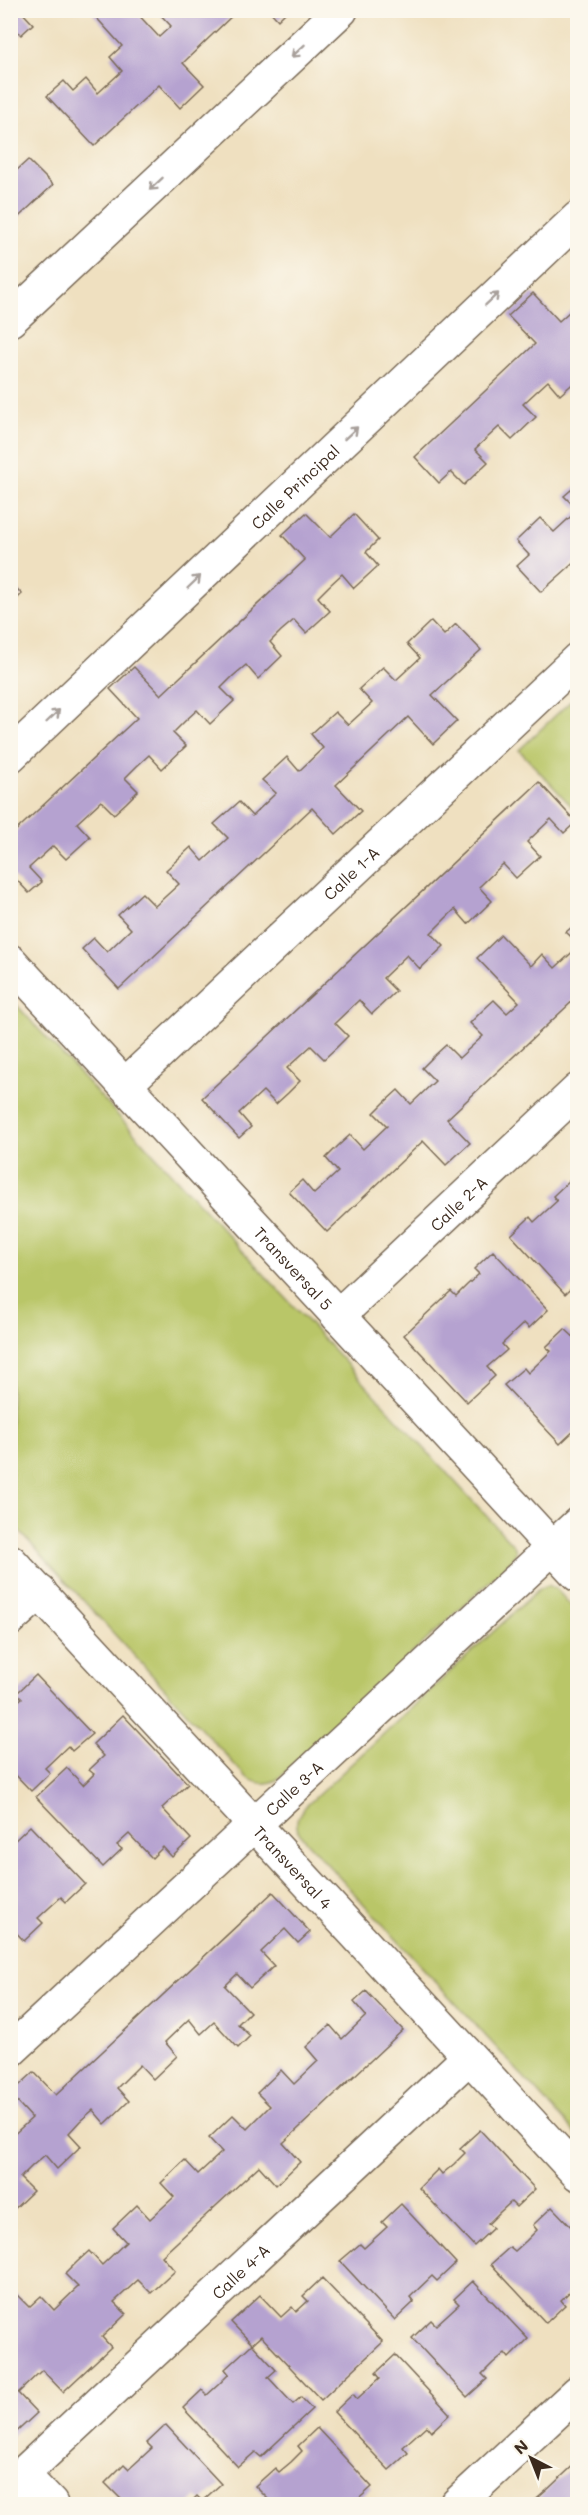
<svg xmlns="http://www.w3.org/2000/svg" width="588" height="2515" font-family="Mali,sans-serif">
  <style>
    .green { fill: #b9c668; stroke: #7a7843; stroke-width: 1.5 }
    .building { fill: #b5a2d0 }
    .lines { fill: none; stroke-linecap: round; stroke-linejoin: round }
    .street-casing { stroke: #7a6a57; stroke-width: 36 }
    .street { stroke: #fff; stroke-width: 33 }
    .oneway { stroke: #a79f9a }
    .labels { text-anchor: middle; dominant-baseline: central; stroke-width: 5; stroke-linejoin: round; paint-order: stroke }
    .street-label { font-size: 16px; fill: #3b2a1e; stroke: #fbf7ec }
  </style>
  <rect width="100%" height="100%" fill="#fbf7ec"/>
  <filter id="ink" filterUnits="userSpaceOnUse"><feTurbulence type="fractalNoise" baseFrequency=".0167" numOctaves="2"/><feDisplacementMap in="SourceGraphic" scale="12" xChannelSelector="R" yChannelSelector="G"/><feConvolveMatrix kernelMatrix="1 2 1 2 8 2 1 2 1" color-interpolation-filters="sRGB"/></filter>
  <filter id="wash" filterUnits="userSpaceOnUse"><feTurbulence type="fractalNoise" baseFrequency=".008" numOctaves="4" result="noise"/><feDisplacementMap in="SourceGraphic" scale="24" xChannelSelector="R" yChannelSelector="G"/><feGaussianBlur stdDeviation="1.35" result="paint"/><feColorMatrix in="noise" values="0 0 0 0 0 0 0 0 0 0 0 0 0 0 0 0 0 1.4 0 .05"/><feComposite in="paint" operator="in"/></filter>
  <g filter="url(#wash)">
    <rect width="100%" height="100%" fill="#efe0c0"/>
    <g class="green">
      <path d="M577,695H578L577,812L519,750Z"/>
      <path d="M11,999L515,1547L516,1552L510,1562L278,1779C266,1786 256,1784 245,1776L11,1522Z"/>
      <path d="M548,1585L556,1589L577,1612V2135L303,1838C294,1827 295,1818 304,1808L539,1589Z"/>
    </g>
    <g id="blocks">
      <g class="building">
        <path d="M10,10H20L33,24L21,35L10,24Z"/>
        <path d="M97,10H134L159,37L171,26L158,12L159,10H238L183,63L204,85L180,108L159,85L94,146L47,96L64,81L73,91L86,79L98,93L122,71L110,57L122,46L93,14Z"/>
        <path d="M269,10H288L278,20Z"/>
        <path d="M28,160L53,185L10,225V165L16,171Z"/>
        <path d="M533,293L559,321L578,304V353L572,359L578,365V379L560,395L548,381L536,392L523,404L536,417L512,440L499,427L475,449L488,462L464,485L451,472L439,483L415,457L535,344L508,316Z"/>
        <path d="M578,484V510L564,496Z"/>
        <path d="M578,510V559L541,592L517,566L529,555L516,541L540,518L554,532Z"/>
        <path d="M306,513L330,537L354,514L378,540L366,552L378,566L354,588L342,574L329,586L318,597L330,611L306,633L294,620L281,631L270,642L282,656L258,679L246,665L233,676L221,688L234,701L210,724L197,710L185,721L173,733L186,746L162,769L149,755L137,766L125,778L138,791L126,803L114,814L101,801L77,823L90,837L66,859L53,846L29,868L42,882L29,893L10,873V836L137,718L110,689L134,667L161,695L305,560L282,535Z"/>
        <path d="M10,582L22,594L10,605Z"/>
        <path d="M431,621L444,635L456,624L481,650L432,695L457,721L433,744L408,717L336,785L361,811L336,834L312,808L119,989L82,949L94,938L107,952L131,929L118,915L142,893L155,906L179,884L166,870L191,847L203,861L228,838L214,824L239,802L252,816L276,793L262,780L287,757L299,771L323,748L311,734L335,712L348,725L372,703L359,689L383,667L396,680L420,658L407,644Z"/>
        <path d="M539,782L576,822L564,833L551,819L527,842L540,856L516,878L503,864L479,887L492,901L468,924L455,909L431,933L444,946L420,969L407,955L383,978L396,991L372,1014L359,1000L335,1023L348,1036L336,1048L324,1059L311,1046L287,1068L300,1081L288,1093L276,1104L263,1091L239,1113L251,1127L239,1138L202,1098Z"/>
        <path d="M578,922V943L566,932Z"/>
        <path d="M501,935L531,966L542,954L555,968L578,947V996L447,1119L470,1143L446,1165L423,1141L327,1232L289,1192L302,1180L314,1194L338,1172L326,1158L338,1146L350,1135L363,1149L387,1126L374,1113L386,1101L398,1090L411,1104L435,1081L422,1068L434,1056L446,1045L459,1058L483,1036L470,1023L482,1011L494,1000L507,1013L519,1002L477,958Z"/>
        <path d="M572,1178L578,1184V1282L565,1294L511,1235L530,1217L534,1222L557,1201L553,1196Z"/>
        <path d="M493,1251L548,1310L529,1328L524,1323L502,1344L507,1350L487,1367L495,1376L467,1402L404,1335L451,1291L456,1296L467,1285L479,1274L474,1269Z"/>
        <path d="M565,1329L578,1341V1418L574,1421L578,1427L560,1444L504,1385L524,1368L528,1373L551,1351L546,1347Z"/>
        <path d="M36,1675L92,1734L72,1751L68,1746L45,1768L50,1773L31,1791L10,1769V1708L22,1698L17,1693Z"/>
        <path d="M123,1715L188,1784L162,1808L191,1839L172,1857L163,1847L152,1858L129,1834L117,1845L122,1849L103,1867L36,1797L67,1768L83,1785L94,1774L89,1770L104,1756L93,1744Z"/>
        <path d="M30,1826L85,1884L66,1902L61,1897L38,1918L43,1923L24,1941L10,1926V1853L15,1849L11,1844Z"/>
        <path d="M273,1892L310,1932L298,1943L285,1929L261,1952L274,1966L250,1988L237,1974L225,1986L250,2012L238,2024L250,2036L238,2048L214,2022L201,2034L189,2019L165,2042L177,2056L153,2079L140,2065L117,2088L129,2101L105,2124L93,2110L80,2121L69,2133L81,2146L57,2169L45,2155L32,2166L20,2178L33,2191L10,2213V2138L32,2118L10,2094L34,2072L56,2095Z"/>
        <path d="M366,1991L403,2030L283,2143L300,2162L276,2185L259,2166L162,2256L175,2271L151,2293L138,2280L114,2302L126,2314L102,2337L111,2347L63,2392L42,2370L18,2393L37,2413L10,2438V2350L17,2344L10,2337V2288L29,2307L41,2296L54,2310L78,2287L65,2274L77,2262L89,2251L102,2265L126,2242L113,2228L137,2205L150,2219L174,2197L161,2183L185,2160L198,2174L222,2152L209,2138L233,2115L247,2129L270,2106L257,2093L281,2070L294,2084L318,2061L306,2047L330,2025L342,2039L366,2016L354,2002Z"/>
        <path d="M480,2130L535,2189L516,2207L511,2202L500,2212L488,2224L493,2228L474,2246L419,2188L438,2169L442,2174L454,2164L465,2153L460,2148Z"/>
        <path d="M401,2204L456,2263L437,2281L432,2276L410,2297L414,2302L395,2320L340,2261L360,2244L364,2248L387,2227L382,2222Z"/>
        <path d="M552,2207L578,2234V2284L561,2300L565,2305L546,2323L491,2264L510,2247L515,2251L526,2241L537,2230L533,2225Z"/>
        <path d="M322,2278L383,2342L321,2400L261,2336L252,2344L231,2322L260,2295L281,2317L292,2307L296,2312L308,2301L303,2296Z"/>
        <path d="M473,2281L528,2339L509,2358L505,2353L493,2363L482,2374L487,2379L467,2397L412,2338L431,2320L436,2325L447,2315L459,2304L454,2299Z"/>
        <path d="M252,2344L276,2370L268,2377L293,2404L301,2397L312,2409L261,2457L255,2452L238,2467L183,2408L202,2390L207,2395L218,2385L229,2374L225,2369Z"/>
        <path d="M395,2355L450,2414L431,2432L426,2426L403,2447L408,2453L389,2470L334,2412L353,2394L357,2399L380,2378L376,2373Z"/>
        <path d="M166,2425L221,2484L202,2501L197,2496L189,2504H126L105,2483L124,2464L129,2469L140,2459L152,2448L147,2443Z"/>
        <path d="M317,2428L372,2487L353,2504L348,2499L342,2504H273L255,2486L275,2468L279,2472L291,2462L302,2451L298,2446Z"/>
        <path d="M578,2461V2504H531L547,2490Z"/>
      </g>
    </g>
  </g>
  <g filter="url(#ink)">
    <use href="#blocks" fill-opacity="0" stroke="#7a6a57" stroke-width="1.5"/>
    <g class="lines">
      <defs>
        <g id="street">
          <path d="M10,320L341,10"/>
          <path id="s1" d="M10,756L578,218"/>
          <path id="s2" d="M10,961L578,1575"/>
          <path id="s3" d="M125,1085L578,659"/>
          <path id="s4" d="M338,1316L578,1090"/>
          <path id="s5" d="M10,1561L578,2174"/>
          <path d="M10,1619L40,1592"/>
          <path id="s6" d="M10,2051L578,1524"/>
          <path d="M23,2475L51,2504"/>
          <path id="s7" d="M10,2486L469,2057"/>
          <path d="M457,2504L578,2392"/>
        </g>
      </defs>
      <use href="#street" class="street-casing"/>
      <use href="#street" class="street"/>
    </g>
    <defs><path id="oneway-shaft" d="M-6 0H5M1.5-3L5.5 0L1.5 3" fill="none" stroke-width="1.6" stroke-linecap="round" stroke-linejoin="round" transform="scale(1.5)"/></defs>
    <g class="oneway">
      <use href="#oneway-shaft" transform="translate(298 51) rotate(137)"/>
      <use href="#oneway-shaft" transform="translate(156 184) rotate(137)"/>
      <use href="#oneway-shaft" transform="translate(492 299) rotate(-43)"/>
      <use href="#oneway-shaft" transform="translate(351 433) rotate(-43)"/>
      <use href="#oneway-shaft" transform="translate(194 582) rotate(-44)"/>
      <use href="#oneway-shaft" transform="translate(53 716) rotate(-44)"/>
    </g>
  </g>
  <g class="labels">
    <g class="street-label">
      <text stroke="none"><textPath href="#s1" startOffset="392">Calle Principal</textPath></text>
      <text stroke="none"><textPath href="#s3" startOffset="310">Calle 1-A</textPath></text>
      <text stroke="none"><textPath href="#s4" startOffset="165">Calle 2-A</textPath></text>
      <text stroke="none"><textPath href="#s2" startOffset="418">Transversal 5</textPath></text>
      <text stroke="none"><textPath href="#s6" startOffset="387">Calle 3-A</textPath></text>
      <text stroke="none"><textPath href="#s5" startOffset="417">Transversal 4</textPath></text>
      <text stroke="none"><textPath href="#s7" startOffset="315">Calle 4-A</textPath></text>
    </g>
  </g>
  <rect width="588" height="2515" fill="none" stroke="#fbf7ec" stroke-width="36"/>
  <g transform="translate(531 2458) rotate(318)" stroke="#fbf7ec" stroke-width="4.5" paint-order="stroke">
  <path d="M0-4.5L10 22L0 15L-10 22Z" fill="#3b2a1e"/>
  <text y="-9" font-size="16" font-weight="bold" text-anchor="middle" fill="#3b2a1e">N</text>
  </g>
</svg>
